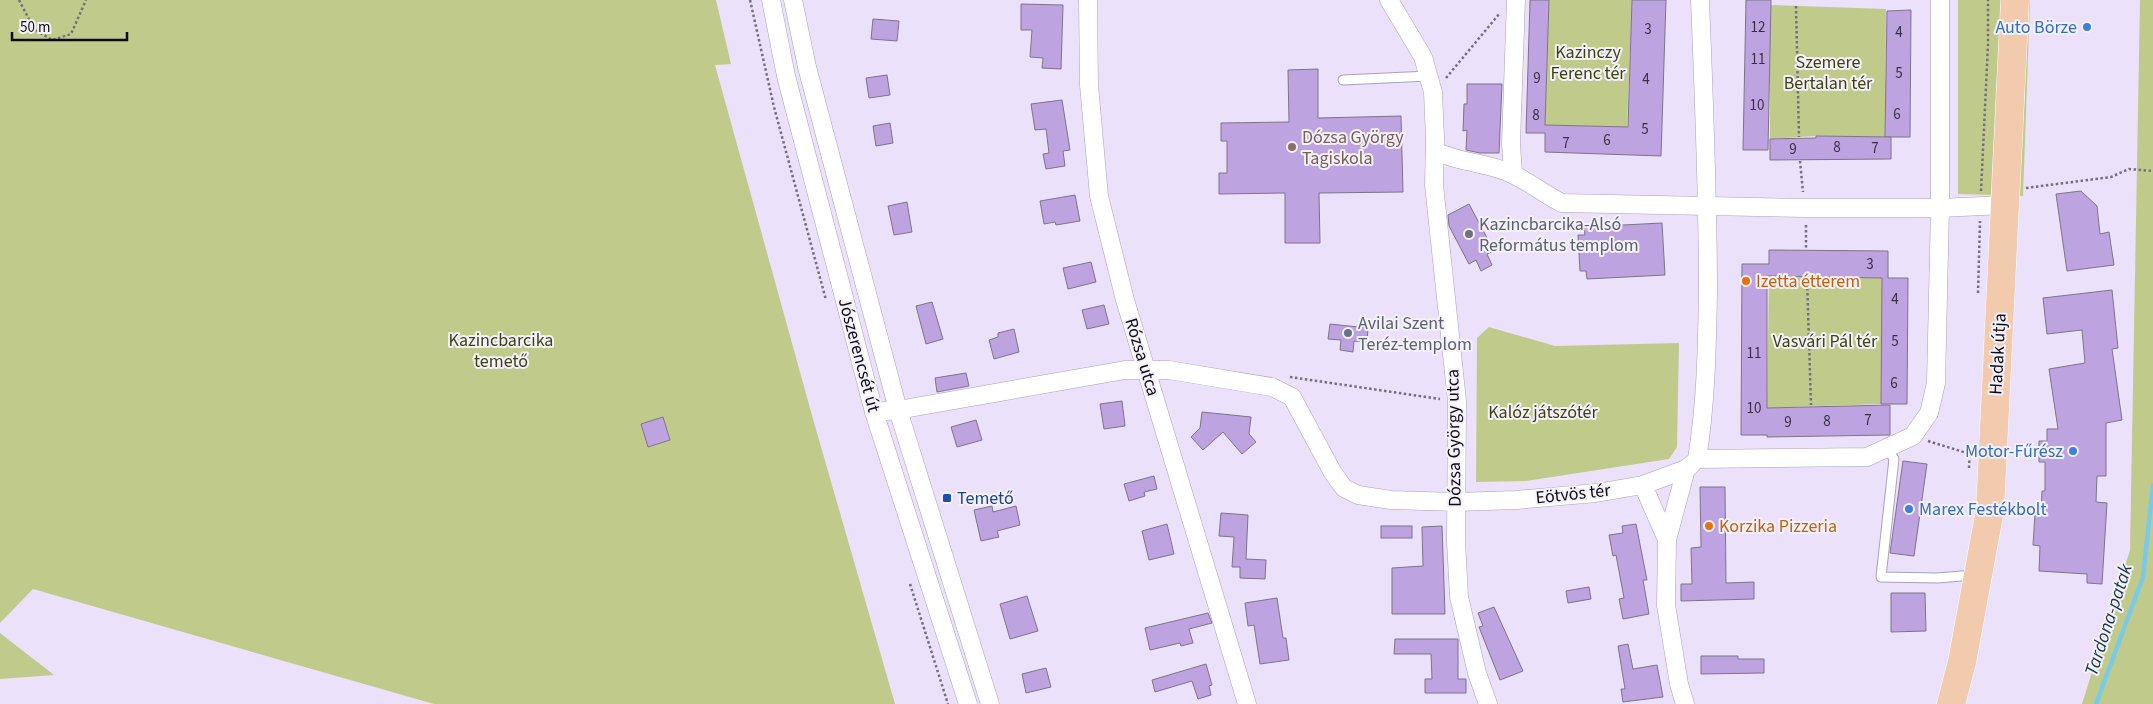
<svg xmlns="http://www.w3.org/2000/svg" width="2153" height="704" font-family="'Source Sans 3',sans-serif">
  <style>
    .green { fill: #c0cb8b }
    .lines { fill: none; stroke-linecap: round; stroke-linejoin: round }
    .stream { stroke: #79cae6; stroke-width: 4.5 }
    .building { fill: #bda3df; stroke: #7d748a }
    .lane-casing { stroke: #aaa1b8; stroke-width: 11 }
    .street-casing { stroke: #aaa1b8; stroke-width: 19 }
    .primary-casing { stroke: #fff; stroke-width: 29 }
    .path { stroke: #746e7e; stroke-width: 2.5; stroke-dasharray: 2.5 2.5; stroke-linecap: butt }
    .lane { stroke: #fff; stroke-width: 9 }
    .street { stroke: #fff; stroke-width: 18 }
    .primary { stroke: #f2caae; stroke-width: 28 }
    .shop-dot { fill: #3f7fe0; stroke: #f5f1fb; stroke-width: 2 }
    .education-dot { fill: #8d6e63; stroke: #f5f1fb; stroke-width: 2 }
    .worship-dot { fill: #6b7280; stroke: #f5f1fb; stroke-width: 2 }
    .food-dot { fill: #e8710a; stroke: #f5f1fb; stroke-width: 2 }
    .transit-dot { fill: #1a4fb4; stroke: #f5f1fb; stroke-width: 2 }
    .labels { text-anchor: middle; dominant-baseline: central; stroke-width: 4; stroke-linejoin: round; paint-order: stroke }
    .number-label { font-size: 15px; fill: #393045 }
    .shop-label { font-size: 18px; fill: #366cbe; stroke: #f5f1fb; text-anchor: end }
    .park-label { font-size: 18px; fill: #3c4310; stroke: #f5f1fb }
    .education-label { font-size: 18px; fill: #785e54; stroke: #f5f1fb; text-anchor: start }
    .worship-label { font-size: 18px; fill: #5b616d; stroke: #f5f1fb; text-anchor: start }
    .food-label { font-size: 18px; fill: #c56008; stroke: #f5f1fb; text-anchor: start }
    .street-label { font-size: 18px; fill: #0d0a12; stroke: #f5f1fb }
    .transit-label { font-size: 18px; fill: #164399; stroke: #f5f1fb; text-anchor: start }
    .water-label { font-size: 19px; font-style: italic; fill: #133945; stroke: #f5f1fb }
  </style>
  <rect width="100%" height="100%" fill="#ebe1fa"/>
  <g class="green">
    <path d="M0,0H716L731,64L715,65L813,419L895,704H434L33,589L0,623Z"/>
    <path d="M1549,0H1632L1627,127L1545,125Z"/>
    <path d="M1958,0H2030L2023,196L1958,194Z"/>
    <path d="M2140,0H2153V704H2082L2130,550Z"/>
    <path d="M1770,5L1886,9L1885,137L1816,136L1770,139Z"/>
    <path d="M1769,276L1882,278L1881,404L1767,408Z"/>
    <path d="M1489,327L1555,346L1679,343L1677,447L1669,459L1526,481L1476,482L1477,338Z"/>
    <path d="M0,633L54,675L0,679Z"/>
  </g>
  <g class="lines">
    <path class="stream" d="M2096,704L2143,577L2153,485"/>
  </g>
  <g class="building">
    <path d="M1530,0H1549L1545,125L1628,127L1632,0H1666L1661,156L1545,152V133H1526Z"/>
    <path d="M1746,0H1771L1768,150H1743Z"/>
    <path d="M1021,4L1063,5L1061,69L1042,68L1043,58L1030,57L1032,30H1021Z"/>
    <path d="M1911,10L1910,137H1885L1887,11Z"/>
    <path d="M873,19L899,21L897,41L871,39Z"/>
    <path d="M1318,69V118L1401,116L1403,192L1319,193L1320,243H1285V193L1219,194V173H1227V141H1221V123L1289,122L1288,70Z"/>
    <path d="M887,75L890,95L869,98L866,78Z"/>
    <path d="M1467,84H1502L1499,153H1480L1466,150L1467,130L1463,131L1464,104H1467Z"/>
    <path d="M1062,100L1070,150L1063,151L1065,166L1046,169L1043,154L1049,153L1046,129L1035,130L1031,104Z"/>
    <path d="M890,123L893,143L876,146L873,126Z"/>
    <path d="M1816,136L1891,137V159L1770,160V139L1816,138Z"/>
    <path d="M2081,191L2097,206L2100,234L2109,232L2114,265L2067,271L2056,194Z"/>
    <path d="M1075,195L1080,221L1056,225L1055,222L1044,224L1040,201Z"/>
    <path d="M907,202L912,232L894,235L888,206Z"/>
    <path d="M1469,204L1494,251L1487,254L1492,265L1481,271L1476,260L1469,264L1449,226L1448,215Z"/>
    <path d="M1662,223L1665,275L1587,279L1586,271H1580L1578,235H1585L1584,227Z"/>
    <path d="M1769,250L1888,251V278H1908L1907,404H1881L1882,278L1767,276V408L1890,405V435L1767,437V435H1741L1742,264H1769Z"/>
    <path d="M1091,262L1096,282L1068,289L1063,268Z"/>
    <path d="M2112,290L2118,348L2112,349L2122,420L2106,423V476H2097L2096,502L2107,503L2102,584L2087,583V574L2039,571L2040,546L2033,545L2035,514H2041L2042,491H2045V462H2039V441H2047V429H2058L2049,369L2085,363L2082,330L2047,334L2043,298Z"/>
    <path d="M932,302L943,339L926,344L916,306Z"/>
    <path d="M1104,305L1109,324L1087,329L1082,310Z"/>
    <path d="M1330,324L1368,328L1367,342L1354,341L1353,352L1340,350L1341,340L1328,339Z"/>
    <path d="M1014,329L1019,352L994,359L989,340L998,337V333Z"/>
    <path d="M966,373L969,386L937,392L935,378Z"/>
    <path d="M1122,401L1125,426L1104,429L1100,404Z"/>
    <path d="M1202,412L1251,417L1249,434L1256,442L1242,454L1223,432L1203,450L1191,437L1200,428Z"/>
    <path d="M663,417L670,440L648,447L641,424Z"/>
    <path d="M976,420L982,440L957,447L951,427Z"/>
    <path d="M1903,461L1927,464L1914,556L1890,553Z"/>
    <path d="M1154,476L1157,489L1144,492L1145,496L1129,501L1124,484Z"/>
    <path d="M1700,487H1725L1726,583L1754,582V599L1681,601V584H1692L1691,548L1701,547Z"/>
    <path d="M992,506L993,512L1016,506L1020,525L997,531L999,537L981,541L974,510Z"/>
    <path d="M1221,513L1248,515L1246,559L1266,560L1265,579L1240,578V567H1232L1234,537L1219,536Z"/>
    <path d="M1167,524L1174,554L1149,560L1142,531Z"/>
    <path d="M1636,524L1647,580H1643L1649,614L1623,619L1619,599L1624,598L1616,555L1613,556L1609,535L1623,533L1622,526Z"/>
    <rect x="1381" y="526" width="31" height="12"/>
    <path d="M1442,526L1445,614H1392V568L1423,566L1422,527Z"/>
    <path d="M1589,587L1591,599L1568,603L1566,591Z"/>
    <path d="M1891,593H1925L1926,631L1891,632Z"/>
    <path d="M1027,596L1038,631L1010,639L1000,604Z"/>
    <path d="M1277,598L1283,638H1286L1289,660L1260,664L1254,625L1248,626L1245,603Z"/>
    <path d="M1494,607L1523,671L1500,680L1479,627L1483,626L1478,613Z"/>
    <path d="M1208,613L1212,623L1189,629L1193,643L1181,646L1180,643L1150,650L1145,628Z"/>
    <path d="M1395,639H1458V679H1466V693H1425V679H1432L1431,654H1394Z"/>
    <path d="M1628,644L1633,669L1657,665L1663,697L1623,702L1621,689H1625L1618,646Z"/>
    <path d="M1701,656H1738V659H1764V673L1701,674Z"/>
    <path d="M1206,664L1212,685L1209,686L1211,695L1198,699L1192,681L1155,692L1152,680Z"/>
    <path d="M1046,668L1051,687L1026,693L1022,674Z"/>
  </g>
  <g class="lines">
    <defs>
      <g id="lane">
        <path d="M1343,80L1429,76"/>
        <path d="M1887,447L1894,459L1881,577L1937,578L1974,575"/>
      </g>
      <g id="street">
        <path d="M771,0L786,76L874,412L968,704"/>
        <path d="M793,0L807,67L898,410L990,704"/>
        <path d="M1088,0L1089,85L1099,196L1125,300L1247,704"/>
        <path d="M1389,0L1423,57L1433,92L1435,138L1434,185L1457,401L1456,541L1459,597L1477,673L1488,704"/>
        <path d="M1435,151C1462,164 1488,162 1512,174C1530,182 1545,195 1562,203L1805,208H1940L2004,205"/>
        <path d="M1513,174L1511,143L1516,0"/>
        <path d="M874,412L898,410L1125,370H1169L1272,387L1292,397L1333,473L1344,488L1358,495L1391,500L1457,502L1516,500L1596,493L1643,485L1686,469"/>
        <path d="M1697,459L1867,457L1913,436L1929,413L1936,383L1940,208V0"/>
        <path d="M1697,459C1706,404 1707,348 1708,292C1708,195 1704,97 1700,0"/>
        <path d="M1643,485L1667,540"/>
        <path d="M1685,704L1679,684L1666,605L1667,540L1686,469L1692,464"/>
      </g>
      <path id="primary" d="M1951,704L1962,662L1990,510L2015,0"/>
    </defs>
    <use href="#lane" class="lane-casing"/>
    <use href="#street" class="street-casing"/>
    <use href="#primary" class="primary-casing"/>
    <g class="path">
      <path d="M19,0L34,29L52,40L71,34L86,0"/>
      <path d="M750,0L774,107L826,300"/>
      <path d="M1796,6L1799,137"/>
      <path d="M1446,78L1500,13"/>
      <path d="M1800,161L1803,192"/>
      <path d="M2026,188L2111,177L2129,169L2153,171"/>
      <path d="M1981,191L1988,45V0"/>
      <path d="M1806,225V249"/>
      <path d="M1807,278L1811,405"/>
      <path d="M1978,293L1980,221"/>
      <path d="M1290,377L1440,399"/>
      <path d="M1928,441L1970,454"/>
      <path d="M1969,468L1970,446"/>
      <path d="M910,584L948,704"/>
    </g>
    <use href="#lane" class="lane"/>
    <use href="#street" class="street"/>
    <use href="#primary" class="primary"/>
  </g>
  <g class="shop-dot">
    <circle cx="2087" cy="27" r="5"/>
    <circle cx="2073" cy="451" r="5"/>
    <circle cx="1909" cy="509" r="5"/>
  </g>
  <circle class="education-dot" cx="1292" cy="147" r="5"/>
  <g class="worship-dot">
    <circle cx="1469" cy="234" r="5"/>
    <circle cx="1348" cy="333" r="5"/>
  </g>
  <g class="food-dot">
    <circle cx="1746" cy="281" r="5"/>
    <circle cx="1709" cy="526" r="5"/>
  </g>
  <rect class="transit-dot" x="942" y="493" width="10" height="10" rx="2.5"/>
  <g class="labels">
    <g class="number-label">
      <text x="1758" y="27">12</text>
      <text x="1648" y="29">3</text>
      <text x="1899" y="32">4</text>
      <text x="1758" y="59">11</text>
      <text x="1899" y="73">5</text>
      <text x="1537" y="78">9</text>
      <text x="1646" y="79">4</text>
      <text x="1757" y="105">10</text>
      <text x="1897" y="114">6</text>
      <text x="1536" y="115">8</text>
      <text x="1645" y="129">5</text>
      <text x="1607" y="140">6</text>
      <text x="1566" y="143">7</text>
      <text x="1837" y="147">8</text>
      <text x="1875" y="148">7</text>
      <text x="1793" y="149">9</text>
      <text x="1870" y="264">3</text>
      <text x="1895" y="299">4</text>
      <text x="1895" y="341">5</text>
      <text x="1754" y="353">11</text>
      <text x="1894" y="383">6</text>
      <text x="1754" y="408">10</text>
      <text x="1868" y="420">7</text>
      <text x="1827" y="421">8</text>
      <text x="1788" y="422">9</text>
    </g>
    <g class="shop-label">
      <text x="2077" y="27">Auto Börze</text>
      <text x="2063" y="451">Motor-Fűrész</text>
      <text x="1919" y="509" text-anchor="start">Marex Festékbolt</text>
    </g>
    <g class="park-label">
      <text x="1588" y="52">Kazinczy<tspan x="1588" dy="21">Ferenc tér</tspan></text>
      <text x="1828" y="62">Szemere<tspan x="1828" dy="21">Bertalan tér</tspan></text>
      <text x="501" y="340">Kazincbarcika<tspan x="501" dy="21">temető</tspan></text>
      <text x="1825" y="341">Vasvári Pál tér</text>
      <text x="1543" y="412">Kalóz játszótér</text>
    </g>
    <g class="education-label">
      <text x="1302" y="137">Dózsa György<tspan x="1302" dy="21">Tagiskola</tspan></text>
    </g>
    <g class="worship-label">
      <text x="1479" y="224">Kazincbarcika-Alsó<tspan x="1479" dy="21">Református templom</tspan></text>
      <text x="1358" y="323">Avilai Szent<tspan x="1358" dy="21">Teréz-templom</tspan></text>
    </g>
    <g class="food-label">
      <text x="1756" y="281">Izetta étterem</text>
      <text x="1719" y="526">Korzika Pizzeria</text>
    </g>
    <g class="street-label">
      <text transform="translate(1998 354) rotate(-87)">Hadak útja</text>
      <text transform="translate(859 355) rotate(75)">Jószerencsét út</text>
      <text transform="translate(1142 357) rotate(73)">Rózsa utca</text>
      <text transform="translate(1454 438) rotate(-91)">Dózsa György utca</text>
      <text transform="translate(1573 494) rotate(-6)">Eötvös tér</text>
    </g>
    <g class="transit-label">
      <text x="957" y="498">Temető</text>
    </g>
    <g class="water-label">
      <text transform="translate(2109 620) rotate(-72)">Tardona-patak</text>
    </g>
  </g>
  <path d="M12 32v8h115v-8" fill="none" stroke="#0d0a12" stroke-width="2.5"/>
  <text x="20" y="32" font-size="15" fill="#0d0a12" stroke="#f5f1fb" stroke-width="4" paint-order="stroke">50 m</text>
</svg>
